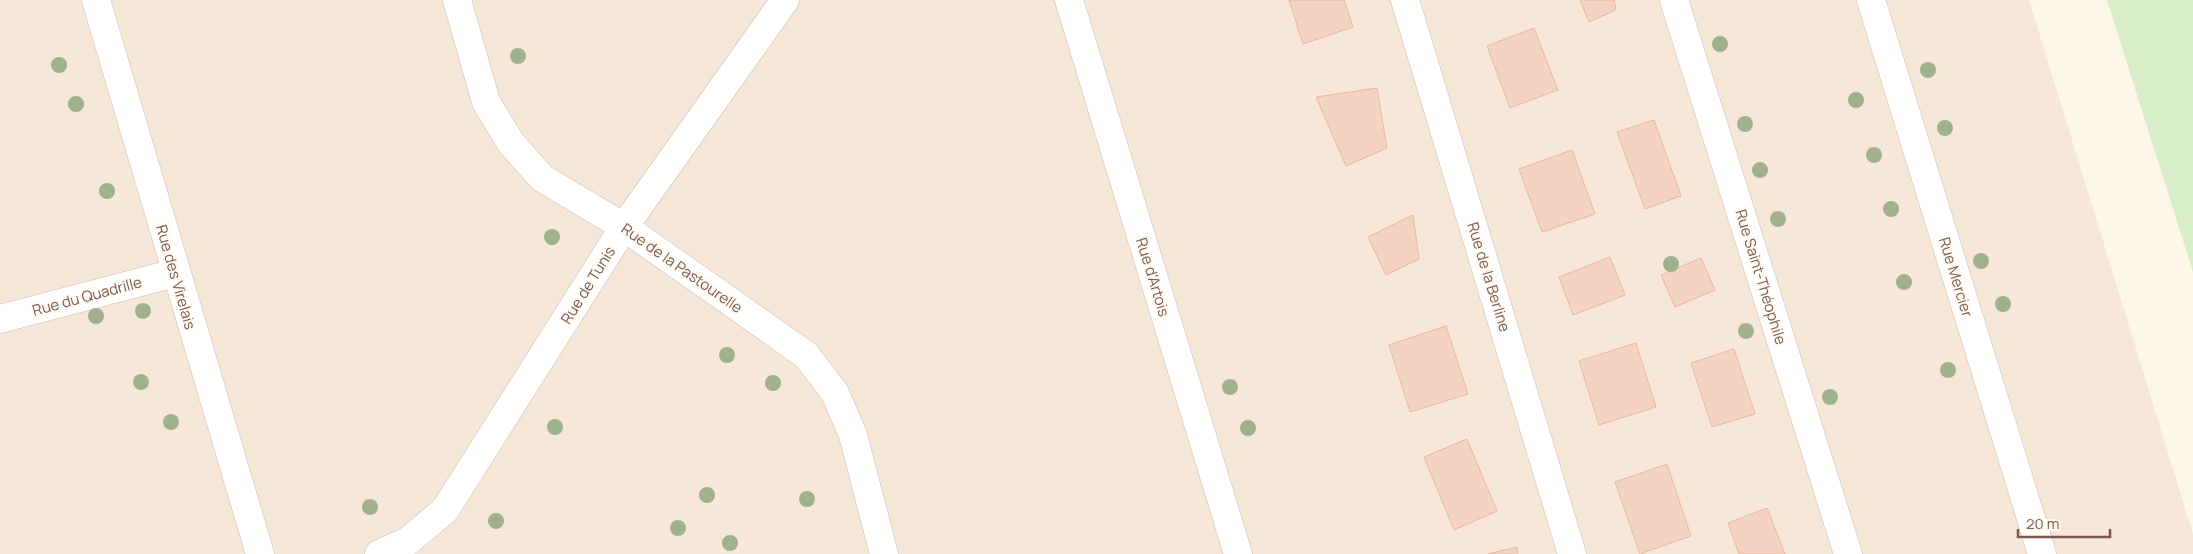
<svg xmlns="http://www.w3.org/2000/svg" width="2193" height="554" font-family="Manrope,sans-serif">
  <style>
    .residential { fill: #f6e7d9 }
    .green { fill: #d9edc8 }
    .building { fill: #f4d3c2; stroke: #e8b9a1 }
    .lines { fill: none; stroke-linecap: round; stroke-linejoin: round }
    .street-casing { stroke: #d2bcaf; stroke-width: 29 }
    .street { stroke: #fff; stroke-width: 28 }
    .tree { fill: #a0b28d }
    .labels { text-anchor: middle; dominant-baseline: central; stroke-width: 4; stroke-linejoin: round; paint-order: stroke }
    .street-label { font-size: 15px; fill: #7b5a4c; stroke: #fffaf3 }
  </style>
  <rect width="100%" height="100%" fill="#fdf6eb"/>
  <path class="residential" d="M0,0H2029L2193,534V554H0Z"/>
  <path class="green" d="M2107,0H2193V272Z"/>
  <g class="building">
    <path d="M1289,0H1344L1353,27L1303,44Z"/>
    <path d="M1580,0H1614L1616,10L1589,22Z"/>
    <path d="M1534,28L1558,90L1510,108L1487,46Z"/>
    <path d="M1377,88L1387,148L1346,166L1316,97Z"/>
    <path d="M1654,120L1681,196L1645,209L1617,132Z"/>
    <path d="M1572,150L1595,214L1542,232L1519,169Z"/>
    <path d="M1413,215L1419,259L1386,275L1368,237Z"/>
    <path d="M1610,257L1625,295L1573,315L1559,277Z"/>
    <path d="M1701,258L1715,290L1675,307L1661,275Z"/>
    <path d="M1446,326L1468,394L1410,412L1389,345Z"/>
    <path d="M1636,343L1656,407L1599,425L1579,361Z"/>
    <path d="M1734,349L1755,414L1712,427L1691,363Z"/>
    <path d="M1467,439L1497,511L1454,530L1424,457Z"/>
    <path d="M1667,464L1691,536L1640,554L1615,482Z"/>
    <path d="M1767,508L1785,554H1739L1728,523Z"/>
    <path d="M1517,547L1518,554H1488Z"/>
  </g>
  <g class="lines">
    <defs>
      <g id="street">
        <path d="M96,0L260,554"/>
        <path d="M457,0L486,102L511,143L542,178L624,227L806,355L835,393L853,435L884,554"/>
        <path d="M1069,0L1238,554"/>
        <path d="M1405,0L1572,554"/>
        <path d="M1674,0L1848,554"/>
        <path d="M1871,0L2042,554"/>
        <path d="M0,319L175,273"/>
        <path d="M379,554L408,541L445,510L624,227L785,0"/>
      </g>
    </defs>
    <use href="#street" class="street-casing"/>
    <use href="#street" class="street"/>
  </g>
  <g class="tree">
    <circle cx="1720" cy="44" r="8"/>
    <circle cx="518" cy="56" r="8"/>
    <circle cx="59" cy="65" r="8"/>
    <circle cx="1928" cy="70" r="8"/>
    <circle cx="1856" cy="100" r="8"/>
    <circle cx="76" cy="104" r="8"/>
    <circle cx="1745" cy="124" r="8"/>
    <circle cx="1945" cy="128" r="8"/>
    <circle cx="1874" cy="155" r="8"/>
    <circle cx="1760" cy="170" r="8"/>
    <circle cx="107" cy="191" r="8"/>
    <circle cx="1891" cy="209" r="8"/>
    <circle cx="1778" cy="219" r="8"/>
    <circle cx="552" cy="237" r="8"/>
    <circle cx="1981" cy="261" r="8"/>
    <circle cx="1671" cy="264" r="8"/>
    <circle cx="1904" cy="282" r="8"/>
    <circle cx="2003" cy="304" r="8"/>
    <circle cx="143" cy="311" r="8"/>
    <circle cx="96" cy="316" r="8"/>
    <circle cx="1746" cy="331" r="8"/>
    <circle cx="727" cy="355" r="8"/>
    <circle cx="1948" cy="370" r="8"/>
    <circle cx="141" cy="382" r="8"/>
    <circle cx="773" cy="383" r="8"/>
    <circle cx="1230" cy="387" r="8"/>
    <circle cx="1830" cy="397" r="8"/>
    <circle cx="171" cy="422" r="8"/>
    <circle cx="555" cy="427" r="8"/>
    <circle cx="1248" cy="428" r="8"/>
    <circle cx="707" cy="495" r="8"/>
    <circle cx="807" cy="499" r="8"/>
    <circle cx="370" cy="507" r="8"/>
    <circle cx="496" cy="521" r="8"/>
    <circle cx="678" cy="528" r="8"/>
    <circle cx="730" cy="543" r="8"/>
  </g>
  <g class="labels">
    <g class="street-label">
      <text transform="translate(682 268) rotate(35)">Rue de la Pastourelle</text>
      <text transform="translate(176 277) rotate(74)">Rue des Virelais</text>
      <text transform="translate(1153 277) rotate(73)">Rue d'Artois</text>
      <text transform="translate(1489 277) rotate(73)">Rue de la Berline</text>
      <text transform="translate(1761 277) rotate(73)">Rue Saint-Théophile</text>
      <text transform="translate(1956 277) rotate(73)">Rue Mercier</text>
      <text transform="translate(588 285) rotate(-58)">Rue de Tunis</text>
      <text transform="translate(87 296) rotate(-15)">Rue du Quadrille</text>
    </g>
  </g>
  <path d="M2018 529v8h92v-8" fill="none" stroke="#7b5a4c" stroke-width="2.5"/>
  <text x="2026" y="529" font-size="15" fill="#7b5a4c" stroke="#fffaf3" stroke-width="4" paint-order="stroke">20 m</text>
</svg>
